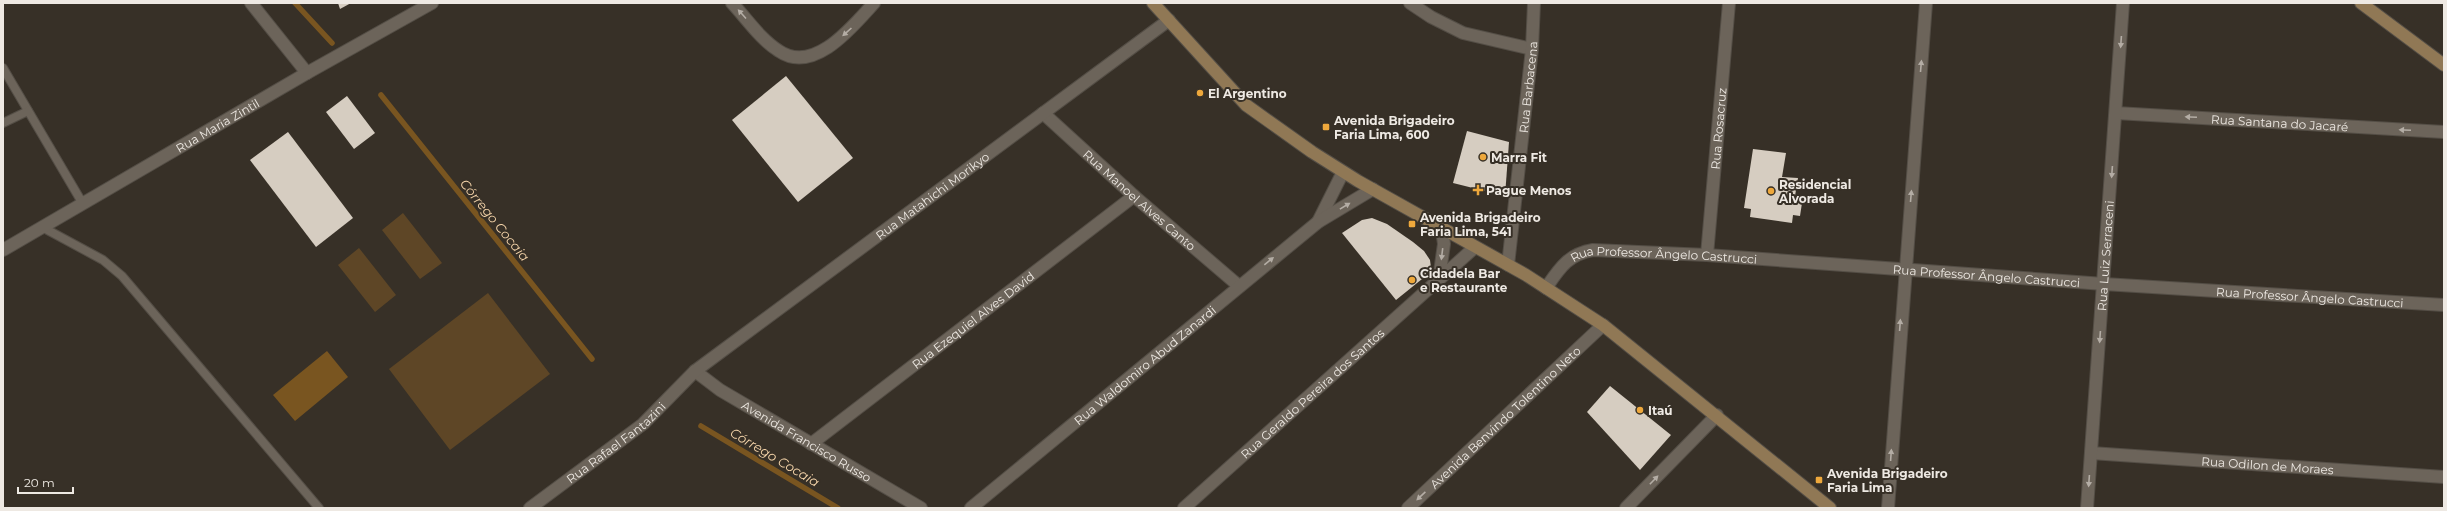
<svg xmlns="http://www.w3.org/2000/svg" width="2447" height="511" font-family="Montserrat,sans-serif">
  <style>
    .green { fill: #5e4626 }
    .water { fill: #795520 }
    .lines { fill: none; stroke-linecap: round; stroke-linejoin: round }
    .stream { stroke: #795520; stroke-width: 5.5 }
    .building { fill: #d6cdc1 }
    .lane-casing { stroke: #544e46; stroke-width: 10 }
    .street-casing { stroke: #544e46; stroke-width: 14 }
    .secondary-casing { stroke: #544e46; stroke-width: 14 }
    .lane { stroke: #6c645a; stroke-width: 8 }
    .street { stroke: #6c645a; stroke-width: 12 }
    .secondary { stroke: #907855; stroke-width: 12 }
    .oneway { fill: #b4ada5 }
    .poi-dot { fill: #eea83c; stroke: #373027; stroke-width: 1.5 }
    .labels { text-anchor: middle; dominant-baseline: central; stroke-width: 4; stroke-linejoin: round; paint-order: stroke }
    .street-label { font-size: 12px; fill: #eee9e3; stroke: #373027 }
    .poi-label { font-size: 12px; font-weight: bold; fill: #eee9e3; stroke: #373027; text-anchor: start }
    .water-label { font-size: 13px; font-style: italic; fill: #f7d6ab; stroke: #373027 }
  </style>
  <rect width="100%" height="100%" fill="#373027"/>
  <g class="green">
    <path d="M403,213L442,263L420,279L382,230Z"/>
    <path d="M359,248L396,295L375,312L338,265Z"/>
    <path d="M488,293L550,374L450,450L389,369Z"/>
  </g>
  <path class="water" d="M327,351L348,377L295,421L273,395Z"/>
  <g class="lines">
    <g class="stream">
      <path d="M295,3L332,43"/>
      <path d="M381,95L592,359"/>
      <path d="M701,426L838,508"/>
    </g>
  </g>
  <g class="building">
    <path d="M338,3H351L340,9Z"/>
    <path d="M786,76L853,158L798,202L732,120Z"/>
    <path d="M347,96L375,133L354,149L326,112Z"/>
    <path d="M1467,131L1509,142L1505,196L1453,183Z"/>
    <path d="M288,132L353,218L316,247L250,160Z"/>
    <path d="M1753,149L1786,153L1782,177L1798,178L1794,202L1802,203L1800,216L1793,215L1792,223L1750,217L1751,209L1744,208Z"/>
    <path d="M1372,218L1387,224L1413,242L1424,251L1430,260L1431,268L1427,275L1396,300L1342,233L1362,220Z"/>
    <path d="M1610,386L1671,435L1640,470L1587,412Z"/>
  </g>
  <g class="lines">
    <defs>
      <g id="lane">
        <path d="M3,68L83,204"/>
        <path d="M3,123L28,111"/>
        <path d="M42,227L103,260L122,276L319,508"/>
      </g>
      <g id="street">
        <path d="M251,3L307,73"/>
        <path d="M732,3C747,19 760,39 779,51C814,75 853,26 874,3"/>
        <path d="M1410,3L1431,17L1463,33L1532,49"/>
        <path id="s1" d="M1043,113L1134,196L1239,286"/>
        <path id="s2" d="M2116,113L2444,132"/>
        <path d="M1318,222L1343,172"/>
        <path id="s3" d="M3,250L307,73L432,3"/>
        <path id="s4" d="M1707,255L1729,3"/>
        <path id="s5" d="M1508,265L1532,49L1534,3"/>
        <path d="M1439,279L1444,244L1442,229"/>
        <path id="s6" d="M1546,288C1559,269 1568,254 1593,250L1707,255L2104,284L2444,305"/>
        <path id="s7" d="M695,371L720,390L921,508"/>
        <path id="s8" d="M811,444L1134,196"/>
        <path id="s9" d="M2091,453L2444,477"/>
        <path id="s10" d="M530,508L643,424L695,371L1169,20"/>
        <path id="s11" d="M971,508L1318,222L1373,189"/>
        <path id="s12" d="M1184,508L1474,248"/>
        <path id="s13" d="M1408,508L1603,325"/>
        <path d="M1626,508L1717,415"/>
        <path d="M1888,508L1926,3"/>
        <path id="s14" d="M2087,508L2123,3"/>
      </g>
      <g id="secondary">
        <path d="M1153,3L1246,105L1312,152L1358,181L1526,275L1603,325L1830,508"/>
        <path d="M2361,3L2444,65"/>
      </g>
    </defs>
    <use href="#lane" class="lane-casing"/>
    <use href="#street" class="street-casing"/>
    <use href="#secondary" class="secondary-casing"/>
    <use href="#lane" class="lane"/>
    <use href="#street" class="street"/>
    <use href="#secondary" class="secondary"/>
  </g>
  <defs><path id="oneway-solid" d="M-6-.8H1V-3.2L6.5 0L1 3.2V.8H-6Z"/></defs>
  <g class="oneway">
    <use href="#oneway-solid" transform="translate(742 14) rotate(-132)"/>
    <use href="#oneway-solid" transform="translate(847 32) rotate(138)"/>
    <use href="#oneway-solid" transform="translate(2121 42) rotate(94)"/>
    <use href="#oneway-solid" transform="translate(1921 66) rotate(-85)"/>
    <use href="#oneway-solid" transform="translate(2191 117) rotate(-177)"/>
    <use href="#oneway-solid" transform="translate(2405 130) rotate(-177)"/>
    <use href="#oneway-solid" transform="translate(2112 172) rotate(94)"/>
    <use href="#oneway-solid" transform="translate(1911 196) rotate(-85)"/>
    <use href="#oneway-solid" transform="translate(1345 206) rotate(-31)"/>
    <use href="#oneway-solid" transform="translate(1442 254) rotate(97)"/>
    <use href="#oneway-solid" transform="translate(1269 261) rotate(-39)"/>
    <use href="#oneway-solid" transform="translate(1900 325) rotate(-86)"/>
    <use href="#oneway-solid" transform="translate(2100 337) rotate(94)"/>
    <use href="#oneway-solid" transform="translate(1891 455) rotate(-86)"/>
    <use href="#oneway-solid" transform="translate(1654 480) rotate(-46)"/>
    <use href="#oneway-solid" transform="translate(2089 481) rotate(94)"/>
    <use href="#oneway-solid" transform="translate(1421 496) rotate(137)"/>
  </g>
  <g class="poi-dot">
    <circle cx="1200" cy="93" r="4"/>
    <rect x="1322" y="123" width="8" height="8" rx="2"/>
    <circle cx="1483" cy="157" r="4"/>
    <path d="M1476 184h4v4h4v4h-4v4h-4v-4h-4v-4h4z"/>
    <circle cx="1771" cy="191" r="4"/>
    <rect x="1408" y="220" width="8" height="8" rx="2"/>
    <circle cx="1412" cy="280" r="4"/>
    <circle cx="1640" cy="410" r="4"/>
    <rect x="1815" y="476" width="8" height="8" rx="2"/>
  </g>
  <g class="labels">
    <g class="street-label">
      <text stroke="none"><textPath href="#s5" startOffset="179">Rua Barbacena</textPath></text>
      <text stroke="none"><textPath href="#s2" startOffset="164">Rua Santana do Jacaré</textPath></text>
      <text stroke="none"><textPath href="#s3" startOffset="248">Rua Maria Zintil</textPath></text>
      <text stroke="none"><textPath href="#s4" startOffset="127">Rua Rosacruz</textPath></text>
      <text stroke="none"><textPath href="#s10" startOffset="510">Rua Matahichi Morikyo</textPath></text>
      <text stroke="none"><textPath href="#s1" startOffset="130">Rua Manoel Alves Canto</textPath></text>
      <text stroke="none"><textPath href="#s14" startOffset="253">Rua Luiz Serraceni</textPath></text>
      <text stroke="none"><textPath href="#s6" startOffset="133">Rua Professor Ângelo Castrucci</textPath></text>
      <text stroke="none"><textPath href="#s6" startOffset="457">Rua Professor Ângelo Castrucci</textPath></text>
      <text stroke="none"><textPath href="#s6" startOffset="781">Rua Professor Ângelo Castrucci</textPath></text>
      <text stroke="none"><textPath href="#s8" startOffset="204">Rua Ezequiel Alves David</textPath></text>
      <text stroke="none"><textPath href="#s11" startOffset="225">Rua Waldomiro Abud Zanardi</textPath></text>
      <text stroke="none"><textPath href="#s12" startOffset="172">Rua Geraldo Pereira dos Santos</textPath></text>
      <text stroke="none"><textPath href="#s13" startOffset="133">Avenida Benvindo Tolentino Neto</textPath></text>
      <text stroke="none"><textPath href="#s7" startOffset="132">Avenida Francisco Russo</textPath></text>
      <text stroke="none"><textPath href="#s10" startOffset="108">Rua Rafael Fantazini</textPath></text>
      <text stroke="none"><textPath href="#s9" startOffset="177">Rua Odilon de Moraes</textPath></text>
    </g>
    <g class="poi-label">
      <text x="1208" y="93">El Argentino</text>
      <text x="1334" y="120">Avenida Brigadeiro<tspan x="1334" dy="14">Faria Lima, 600</tspan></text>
      <text x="1491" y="157">Marra Fit</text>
      <text x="1779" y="184">Residencial<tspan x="1779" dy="14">Alvorada</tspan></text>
      <text x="1486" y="190">Pague Menos</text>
      <text x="1420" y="217">Avenida Brigadeiro<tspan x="1420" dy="14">Faria Lima, 541</tspan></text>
      <text x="1420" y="273">Cidadela Bar<tspan x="1420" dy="14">e Restaurante</tspan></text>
      <text x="1648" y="410">Itaú</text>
      <text x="1827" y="473">Avenida Brigadeiro<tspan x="1827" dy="14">Faria Lima</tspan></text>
    </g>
    <g class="water-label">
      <text transform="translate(495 220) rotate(51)">Córrego Cocaia</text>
      <text transform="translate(775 457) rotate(31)">Córrego Cocaia</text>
    </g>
  </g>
  <rect width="2447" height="511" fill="none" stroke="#eee9e3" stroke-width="8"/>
  <path d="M18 487v6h55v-6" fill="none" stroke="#eee9e3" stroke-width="2"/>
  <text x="24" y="487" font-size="12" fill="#eee9e3" stroke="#373027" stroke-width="3" paint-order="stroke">20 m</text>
</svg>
